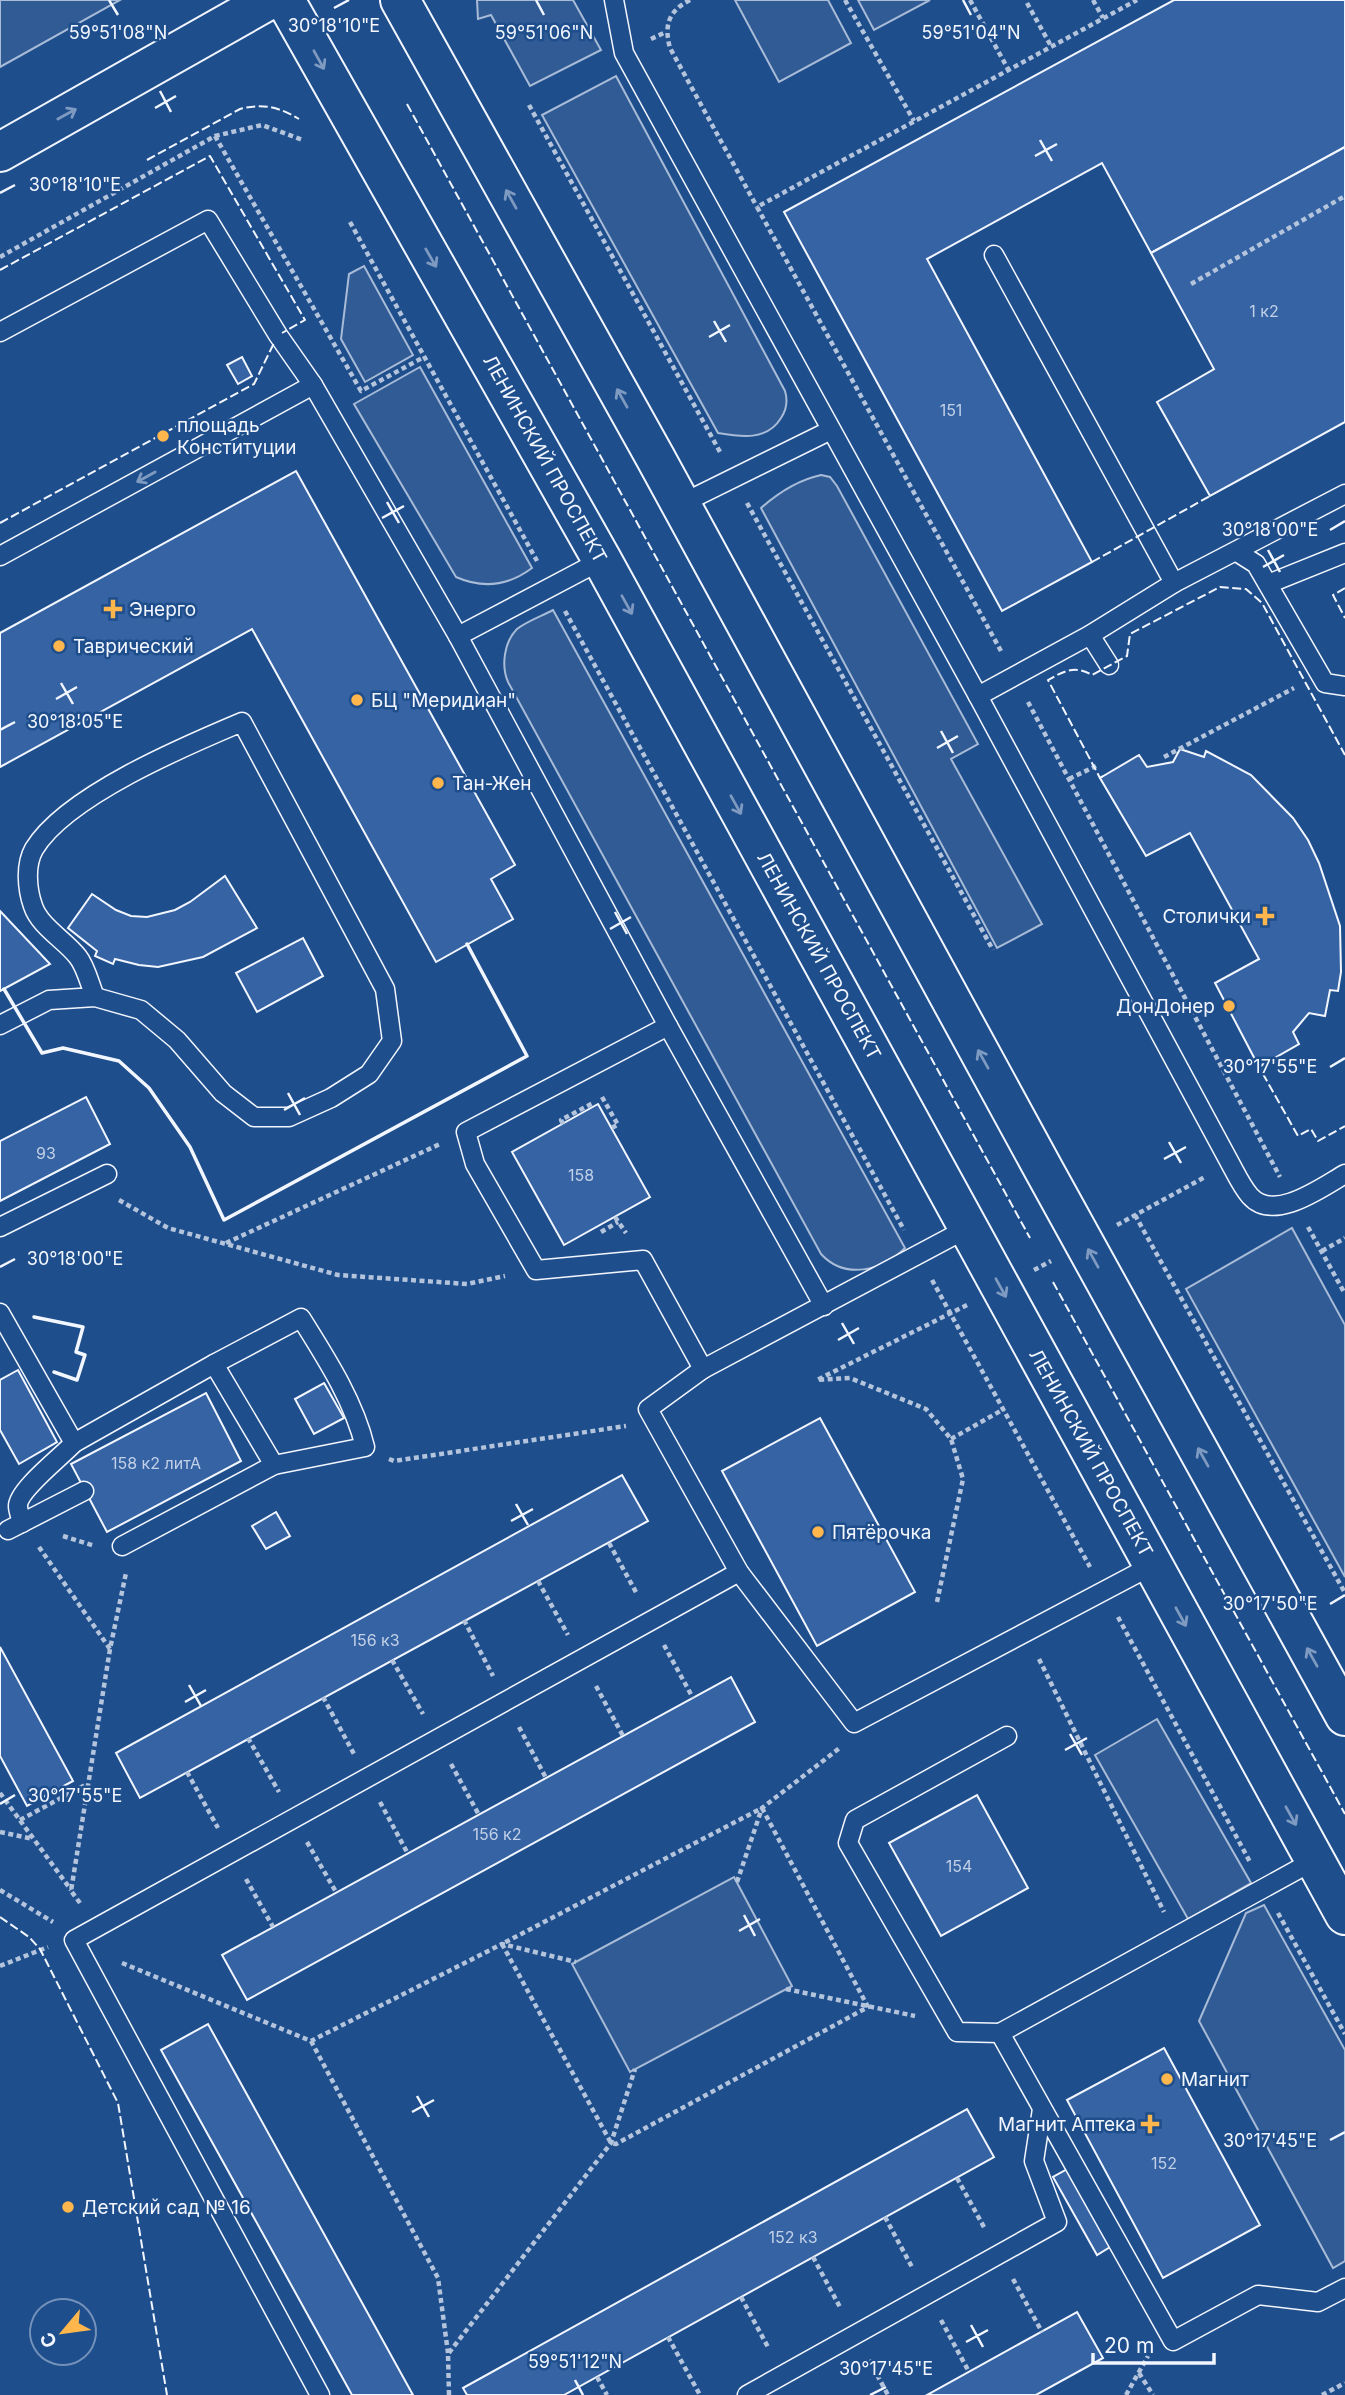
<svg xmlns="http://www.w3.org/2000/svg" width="1345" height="2395" font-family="Inter,sans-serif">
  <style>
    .green { fill: #305b95; stroke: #a8bbd7; stroke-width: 2 }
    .building { fill: #3563a3; stroke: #f2f6ff; stroke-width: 2 }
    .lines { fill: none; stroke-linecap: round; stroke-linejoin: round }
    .lane-casing { stroke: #f2f6ff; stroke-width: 21 }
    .secondary-casing { stroke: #f2f6ff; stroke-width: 42 }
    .primary-casing { stroke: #f2f6ff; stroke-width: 42 }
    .path { stroke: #b3c4dc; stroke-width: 4.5; stroke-dasharray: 5 3.5; stroke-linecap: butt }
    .lane { stroke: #1f4e8c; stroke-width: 18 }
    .secondary { stroke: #1f4e8c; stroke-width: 38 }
    .primary { stroke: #1f4e8c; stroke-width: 38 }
    .fence { stroke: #f2f6ff; stroke-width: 2; stroke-dasharray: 9 3.5; stroke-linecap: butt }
    .wall { stroke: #f2f6ff; stroke-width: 3.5 }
    .oneway { stroke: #7e9ac0 }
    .ticks { fill: none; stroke: #f2f6ff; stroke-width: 2.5 }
    .poi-dot { fill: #ffb74d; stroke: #1f4e8c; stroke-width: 2.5 }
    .labels { text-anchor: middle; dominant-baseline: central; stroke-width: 5; stroke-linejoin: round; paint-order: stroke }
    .number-label { font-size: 16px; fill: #c3d1e8 }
    .poi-label { font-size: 19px; fill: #f2f6ff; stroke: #1f4e8c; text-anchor: start }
    .street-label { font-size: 19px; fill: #f2f6ff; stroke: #1f4e8c }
    .ticks-label { font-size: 18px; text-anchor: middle; fill: #f2f6ff; stroke: #1f4e8c; stroke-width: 5; stroke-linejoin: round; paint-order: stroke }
  </style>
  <rect width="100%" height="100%" fill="#1f4e8c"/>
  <g class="green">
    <path d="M0,0H120L0,67Z"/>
    <path d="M477,0H573L601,50L530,86L491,15L478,19Z"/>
    <path d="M735,0H828L851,43L779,82Z"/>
    <path d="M858,0H930L874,30Z"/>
    <path d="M616,76L785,391C788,401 787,409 781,418C767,441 741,437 718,433L542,115Z"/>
    <path d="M364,266L413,355L365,382L341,339L349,274Z"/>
    <path d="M420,367L532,568C508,586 483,589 456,577L354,404Z"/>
    <path d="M821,475L830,477L837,486L978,744L951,759L1042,924L997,948L761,508C778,493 798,480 821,475Z"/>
    <path d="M553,610L905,1248C882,1271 845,1280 821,1254L508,682C501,666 504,642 517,629C527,621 542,616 553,610Z"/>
    <path d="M1292,1228L1345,1325V1577L1186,1289Z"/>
    <path d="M1157,1719L1251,1883L1188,1919L1095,1755Z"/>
    <path d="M734,1877L792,1986L630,2072L572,1964Z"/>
    <path d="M1264,1905L1345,2050V2261L1333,2268L1199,2021L1246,1913Z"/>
  </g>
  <g class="building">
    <path d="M1174,0H1345V147L1151,253L1102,163L927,259L1092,562L1002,611L784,212Z"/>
    <path d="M1345,147V422L1210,496L1157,402L1214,369L1151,253Z"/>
    <path d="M242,357L252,376L238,384L227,365Z"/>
    <path d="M296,471L515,865L491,879L513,919L436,962L252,629L0,767V633Z"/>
    <path d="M1180,749L1204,757L1206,751L1251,775L1293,818L1308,840L1319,863L1340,926L1341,972L1338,991L1330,990L1325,1016L1309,1013L1293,1032L1299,1044L1259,1067L1215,983L1259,959L1190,833L1146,856L1100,778L1139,755L1147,767L1173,762Z"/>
    <path d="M225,876L257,928L203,957L158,967L139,965L115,959L113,964L95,956L97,951L68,928L92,894L116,910L131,916L147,917L175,910L190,902Z"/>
    <path d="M0,911L50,964L0,991Z"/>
    <path d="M303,938L323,976L257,1012L236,973Z"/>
    <path d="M86,1097L110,1144L0,1201V1141Z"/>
    <path d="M598,1104L650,1197L564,1245L512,1152Z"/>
    <path d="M18,1370L57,1442L19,1464L0,1430V1380Z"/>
    <path d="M324,1383L344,1418L314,1434L295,1399Z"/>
    <path d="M206,1393L241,1461L107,1532L71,1464Z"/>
    <path d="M820,1418L915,1592L817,1646L722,1471Z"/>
    <path d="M622,1475L648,1521L140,1798L116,1753Z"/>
    <path d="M276,1512L290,1536L266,1549L252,1526Z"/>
    <path d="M0,1647L73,1781L27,1806L0,1756Z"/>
    <path d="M731,1677L755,1722L247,2000L222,1955Z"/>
    <path d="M977,1795L1028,1888L941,1936L889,1843Z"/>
    <path d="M208,2024L413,2395H352L268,2243L161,2050Z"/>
    <path d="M1164,2048L1260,2225L1163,2278L1067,2100Z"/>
    <path d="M967,2109L994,2157L564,2395H467L463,2388Z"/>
    <path d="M1071,2167L1115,2244L1097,2255L1053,2177Z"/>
    <path d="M1077,2312L1103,2358L1036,2395H927Z"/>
  </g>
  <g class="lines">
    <defs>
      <g id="lane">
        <path d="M614,0L624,53L978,696L1230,1163C1236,1174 1242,1187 1250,1196C1274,1223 1322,1187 1345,1174"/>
        <path d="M0,332L208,220L278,335L313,385L458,636L668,1026L824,1306"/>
        <path d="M681,504L831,430"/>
        <path d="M1237,552L1256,564L1325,683L1345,686"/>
        <path d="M0,556L313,385"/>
        <path d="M1174,583L1345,494"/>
        <path d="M1268,584L1345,553"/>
        <path d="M1090,635L1109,665"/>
        <path d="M458,636L602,560"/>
        <path d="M978,696L1090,635L1174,583L994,255"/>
        <path d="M0,1025L49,1000L95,997L141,1010L177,1040L223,1093L254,1117H289L331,1098L369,1074L392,1041L385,989L242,722C185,746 66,796 34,849C25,865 27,889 33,906C40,927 65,940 78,957C86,967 90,985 95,997"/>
        <path d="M668,1026L466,1132L475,1164L536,1270L643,1260L703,1369"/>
        <path d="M0,1227L107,1174"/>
        <path d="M968,1228L703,1369L648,1409L739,1572L854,1723L1153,1565"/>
        <path d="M0,1313L74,1443"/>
        <path d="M214,1364L301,1318C326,1358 354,1401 365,1447L274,1465"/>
        <path d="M22,1523C21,1518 18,1511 18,1506C18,1490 61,1457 74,1443L214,1364L274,1465L122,1546"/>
        <path d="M8,1530L84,1491"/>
        <path d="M1315,1860L1000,2033L1173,2341L1258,2295L1318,2302L1345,2288"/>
        <path d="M1000,2033L957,2032L848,1843L855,1820L1007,1736"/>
        <path d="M320,2395L74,1940L739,1572"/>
        <path d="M747,2395L1057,2222L1034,2161L1042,2109"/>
      </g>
      <path id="secondary" d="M0,152L269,0"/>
      <g id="primary">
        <path d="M285,0L602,560L1345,1915"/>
        <path d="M400,0L655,457L1045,1172L1345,1716"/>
      </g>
    </defs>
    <use href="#lane" class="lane-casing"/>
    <use href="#secondary" class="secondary-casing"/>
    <use href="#primary" class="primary-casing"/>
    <g class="path">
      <path d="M690,0C668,11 664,26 670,48L757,207"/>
      <path d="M845,0L914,121"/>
      <path d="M970,0L1008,69"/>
      <path d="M1093,0L1103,18"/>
      <path d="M1027,3L1051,46"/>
      <path d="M651,39L666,32"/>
      <path d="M529,105L720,452"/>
      <path d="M215,136L361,391L424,357"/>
      <path d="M350,222L537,561"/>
      <path d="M0,257L215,136L262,125L303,140"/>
      <path d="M1191,284L1345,196"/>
      <path d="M747,503L993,950"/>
      <path d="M565,611L904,1230"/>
      <path d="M1001,651L757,207L1137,0"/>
      <path d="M1028,702L1280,1177"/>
      <path d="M1164,757L1294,688"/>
      <path d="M1069,779L1096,766"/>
      <path d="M602,1097L618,1125L611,1128"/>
      <path d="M563,1124L561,1120L593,1103"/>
      <path d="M119,1200L168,1228L338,1275L467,1284L505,1276"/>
      <path d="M1135,1215L1345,1593"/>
      <path d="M615,1217L626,1233"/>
      <path d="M1117,1225L1205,1177"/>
      <path d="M1308,1227L1345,1294"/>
      <path d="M601,1232L618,1222"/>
      <path d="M226,1243L440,1144"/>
      <path d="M1322,1251L1345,1238"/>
      <path d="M1034,1270L1051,1261"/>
      <path d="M932,1280L1090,1567"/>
      <path d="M951,1439L1004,1409"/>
      <path d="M389,1459L394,1461L626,1426"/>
      <path d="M63,1536L95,1546"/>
      <path d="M609,1543L637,1594"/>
      <path d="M39,1547L110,1649"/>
      <path d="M538,1581L568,1635"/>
      <path d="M937,1602L963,1479L951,1439L926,1409L850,1378L817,1380L967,1305"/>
      <path d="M1118,1617L1250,1862"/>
      <path d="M464,1620L493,1676"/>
      <path d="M664,1645L693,1698"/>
      <path d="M1039,1659L1164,1912"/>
      <path d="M392,1660L423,1714"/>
      <path d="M596,1686L623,1736"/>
      <path d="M323,1697L354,1754"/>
      <path d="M519,1727L546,1778"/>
      <path d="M248,1738L279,1792"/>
      <path d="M451,1764L479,1815"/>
      <path d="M187,1772L218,1828"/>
      <path d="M0,1793L71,1890"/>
      <path d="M380,1802L408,1854"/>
      <path d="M762,1808L868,2007L616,2144L611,2143L502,1944Z"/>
      <path d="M20,1820L87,1784"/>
      <path d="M0,1832L33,1839"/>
      <path d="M307,1842L336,1892"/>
      <path d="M246,1879L273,1927"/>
      <path d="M737,1882L762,1808L841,1747"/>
      <path d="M0,1890L53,1922"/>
      <path d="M80,1903L71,1891L110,1649L126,1573"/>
      <path d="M1278,1913L1345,2034"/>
      <path d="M122,1963L311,2041L502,1944L576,1962"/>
      <path d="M0,1966L48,1947"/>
      <path d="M786,1989L915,2016"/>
      <path d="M311,2041L438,2278L448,2353"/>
      <path d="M957,2178L985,2229"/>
      <path d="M885,2217L913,2269"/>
      <path d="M813,2257L841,2309"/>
      <path d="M1013,2279L1042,2332"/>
      <path d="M741,2297L769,2349"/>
      <path d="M941,2320L969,2372"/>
      <path d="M668,2337L700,2395"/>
      <path d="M869,2360L888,2395"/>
      <path d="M1139,2373L1153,2395"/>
      <path d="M597,2377L607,2395"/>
      <path d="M449,2395L448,2354L611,2143L635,2069"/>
      <path d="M1126,2395L1148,2356"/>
      <path d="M1322,2395L1345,2383"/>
    </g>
    <use href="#lane" class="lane"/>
    <use href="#secondary" class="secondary"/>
    <use href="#primary" class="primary"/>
    <g class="fence">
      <path d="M407,104L1030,1238"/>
      <path d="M147,160L240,109C263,103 279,107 299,119"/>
      <path d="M0,270L210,156L305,320L282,333"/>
      <path d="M0,523L254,384L275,341"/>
      <path d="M1092,562L1210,496"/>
      <path d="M1345,588L1333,595L1345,618"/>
      <path d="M1103,776L1100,778L1048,680C1064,671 1075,665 1092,675L1127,656L1130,634L1220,587L1246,589L1262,603L1345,755"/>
      <path d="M1263,1064L1259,1067L1298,1136L1311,1129L1318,1141L1345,1126"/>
      <path d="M1053,1282L1345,1814"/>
      <path d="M0,1917L29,1937L40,1949L118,2103L167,2395"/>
    </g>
    <g class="wall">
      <path d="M4,989L42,1053L63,1048L119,1061L149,1088L190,1147L224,1220L527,1056L467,944"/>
      <path d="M34,1317L83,1327L76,1352L85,1355L77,1380L54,1372"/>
    </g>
  </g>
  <defs><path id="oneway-shaft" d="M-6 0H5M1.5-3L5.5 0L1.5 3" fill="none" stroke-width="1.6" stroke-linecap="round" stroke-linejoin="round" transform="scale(1.75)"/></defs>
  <g class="oneway">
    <use href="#oneway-shaft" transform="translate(319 60) rotate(61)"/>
    <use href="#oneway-shaft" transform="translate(67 114) rotate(-29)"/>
    <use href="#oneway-shaft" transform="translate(511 199) rotate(-119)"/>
    <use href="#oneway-shaft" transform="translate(431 258) rotate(60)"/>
    <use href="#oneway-shaft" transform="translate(622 398) rotate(-119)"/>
    <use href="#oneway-shaft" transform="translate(146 477) rotate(151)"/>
    <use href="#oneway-shaft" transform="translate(627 605) rotate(61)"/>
    <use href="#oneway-shaft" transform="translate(736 805) rotate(61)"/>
    <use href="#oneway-shaft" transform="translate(983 1059) rotate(-119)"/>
    <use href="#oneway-shaft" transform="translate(1093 1258) rotate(-119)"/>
    <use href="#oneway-shaft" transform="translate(1001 1288) rotate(61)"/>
    <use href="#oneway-shaft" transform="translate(1203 1457) rotate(-119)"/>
    <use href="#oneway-shaft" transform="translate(1181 1617) rotate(61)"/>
    <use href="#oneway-shaft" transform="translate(1312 1657) rotate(-119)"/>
    <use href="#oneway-shaft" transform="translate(1291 1816) rotate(61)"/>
  </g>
  <path class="ticks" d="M109,0L118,15M536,0L544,15M963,0L971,15M334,8L349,0M160,91L171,112M155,108L176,96M1040,140L1052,161M1035,156L1057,144M0,193L15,185M714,321L726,342M709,337L730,325M387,502L399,523M382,518L404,506M1330,530L1345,521M1268,550L1280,572M1263,567L1284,555M61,683L73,704M56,699L77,687M0,730L15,722M941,731L953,753M937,748L958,736M615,912L627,934M610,929L631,917M1330,1067L1345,1058M288,1093L300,1115M284,1110L305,1098M1169,1142L1181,1163M1164,1159L1186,1147M0,1267L15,1259M842,1323L854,1344M838,1340L859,1328M516,1504L528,1525M511,1521L533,1509M1330,1604L1345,1595M189,1685L201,1706M185,1702L206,1690M1070,1734L1082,1755M1065,1750L1087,1738M0,1804L15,1795M744,1915L755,1936M739,1931L760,1919M417,2096L429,2117M412,2112L434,2100M1330,2140L1345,2132M971,2325L983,2347M966,2342L988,2330M575,2380L583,2395M870,2395L886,2387"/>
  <g class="poi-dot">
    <circle cx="163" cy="436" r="7"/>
    <path d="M109.5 598.5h7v7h7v7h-7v7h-7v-7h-7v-7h7z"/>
    <circle cx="59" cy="646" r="7"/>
    <circle cx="357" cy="700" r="7"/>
    <circle cx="438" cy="783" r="7"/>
    <path d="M1261.5 905.5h7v7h7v7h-7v7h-7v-7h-7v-7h7z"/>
    <circle cx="1229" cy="1006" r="7"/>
    <circle cx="818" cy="1532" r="7"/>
    <circle cx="1167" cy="2079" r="7"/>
    <path d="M1146.5 2113.5h7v7h7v7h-7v7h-7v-7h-7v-7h7z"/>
    <circle cx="68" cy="2207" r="7"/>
  </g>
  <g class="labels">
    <g class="number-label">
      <text x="1264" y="311">1 к2</text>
      <text x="951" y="410">151</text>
      <text x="46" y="1153">93</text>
      <text x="581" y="1175">158</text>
      <text x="156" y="1463">158 к2 литА</text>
      <text x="375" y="1640">156 к3</text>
      <text x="497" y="1834">156 к2</text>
      <text x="959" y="1866">154</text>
      <text x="1164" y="2163">152</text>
      <text x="793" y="2237">152 к3</text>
    </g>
    <g class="poi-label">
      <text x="177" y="425">площадь<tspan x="177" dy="22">Конституции</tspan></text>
      <text x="129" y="609">Энерго</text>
      <text x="73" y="646">Таврический</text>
      <text x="371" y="700">БЦ "Меридиан"</text>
      <text x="452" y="783">Тан-Жен</text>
      <text x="1251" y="916" text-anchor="end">Столички</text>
      <text x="1215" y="1006" text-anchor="end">ДонДонер</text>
      <text x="832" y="1532">Пятёрочка</text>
      <text x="1181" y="2079">Магнит</text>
      <text x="1136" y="2124" text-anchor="end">Магнит Аптека</text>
      <text x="82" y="2207">Детский сад № 16</text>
    </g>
    <g class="street-label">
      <text transform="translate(545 459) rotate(61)">ЛЕНИНСКИЙ ПРОСПЕКТ</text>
      <text transform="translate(819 956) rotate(61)">ЛЕНИНСКИЙ ПРОСПЕКТ</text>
      <text transform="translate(1091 1453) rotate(61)">ЛЕНИНСКИЙ ПРОСПЕКТ</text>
    </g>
  </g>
  <g class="ticks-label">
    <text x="334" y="32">30°18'10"E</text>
    <text x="118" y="39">59°51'08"N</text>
    <text x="544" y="39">59°51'06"N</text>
    <text x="971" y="39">59°51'04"N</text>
    <text x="75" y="191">30°18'10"E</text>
    <text x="1270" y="536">30°18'00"E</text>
    <text x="75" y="728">30°18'05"E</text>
    <text x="1270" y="1073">30°17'55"E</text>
    <text x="75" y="1265">30°18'00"E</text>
    <text x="1270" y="1610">30°17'50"E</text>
    <text x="75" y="1802">30°17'55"E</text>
    <text x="1270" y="2147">30°17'45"E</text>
    <text x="575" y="2368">59°51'12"N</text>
    <text x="886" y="2375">30°17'45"E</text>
  </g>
  <g transform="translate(63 2332) rotate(241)"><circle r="33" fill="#1f4e8c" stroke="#7391ba" stroke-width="2"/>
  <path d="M0-5L12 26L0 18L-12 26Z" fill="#ffb74d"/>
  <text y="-10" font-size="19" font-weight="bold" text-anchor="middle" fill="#f2f6ff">С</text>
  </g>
  <path d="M1093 2353v10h121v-10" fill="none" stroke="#f2f6ff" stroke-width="3.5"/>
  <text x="1104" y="2353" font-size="21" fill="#f2f6ff" stroke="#1f4e8c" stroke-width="5" paint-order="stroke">20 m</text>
</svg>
